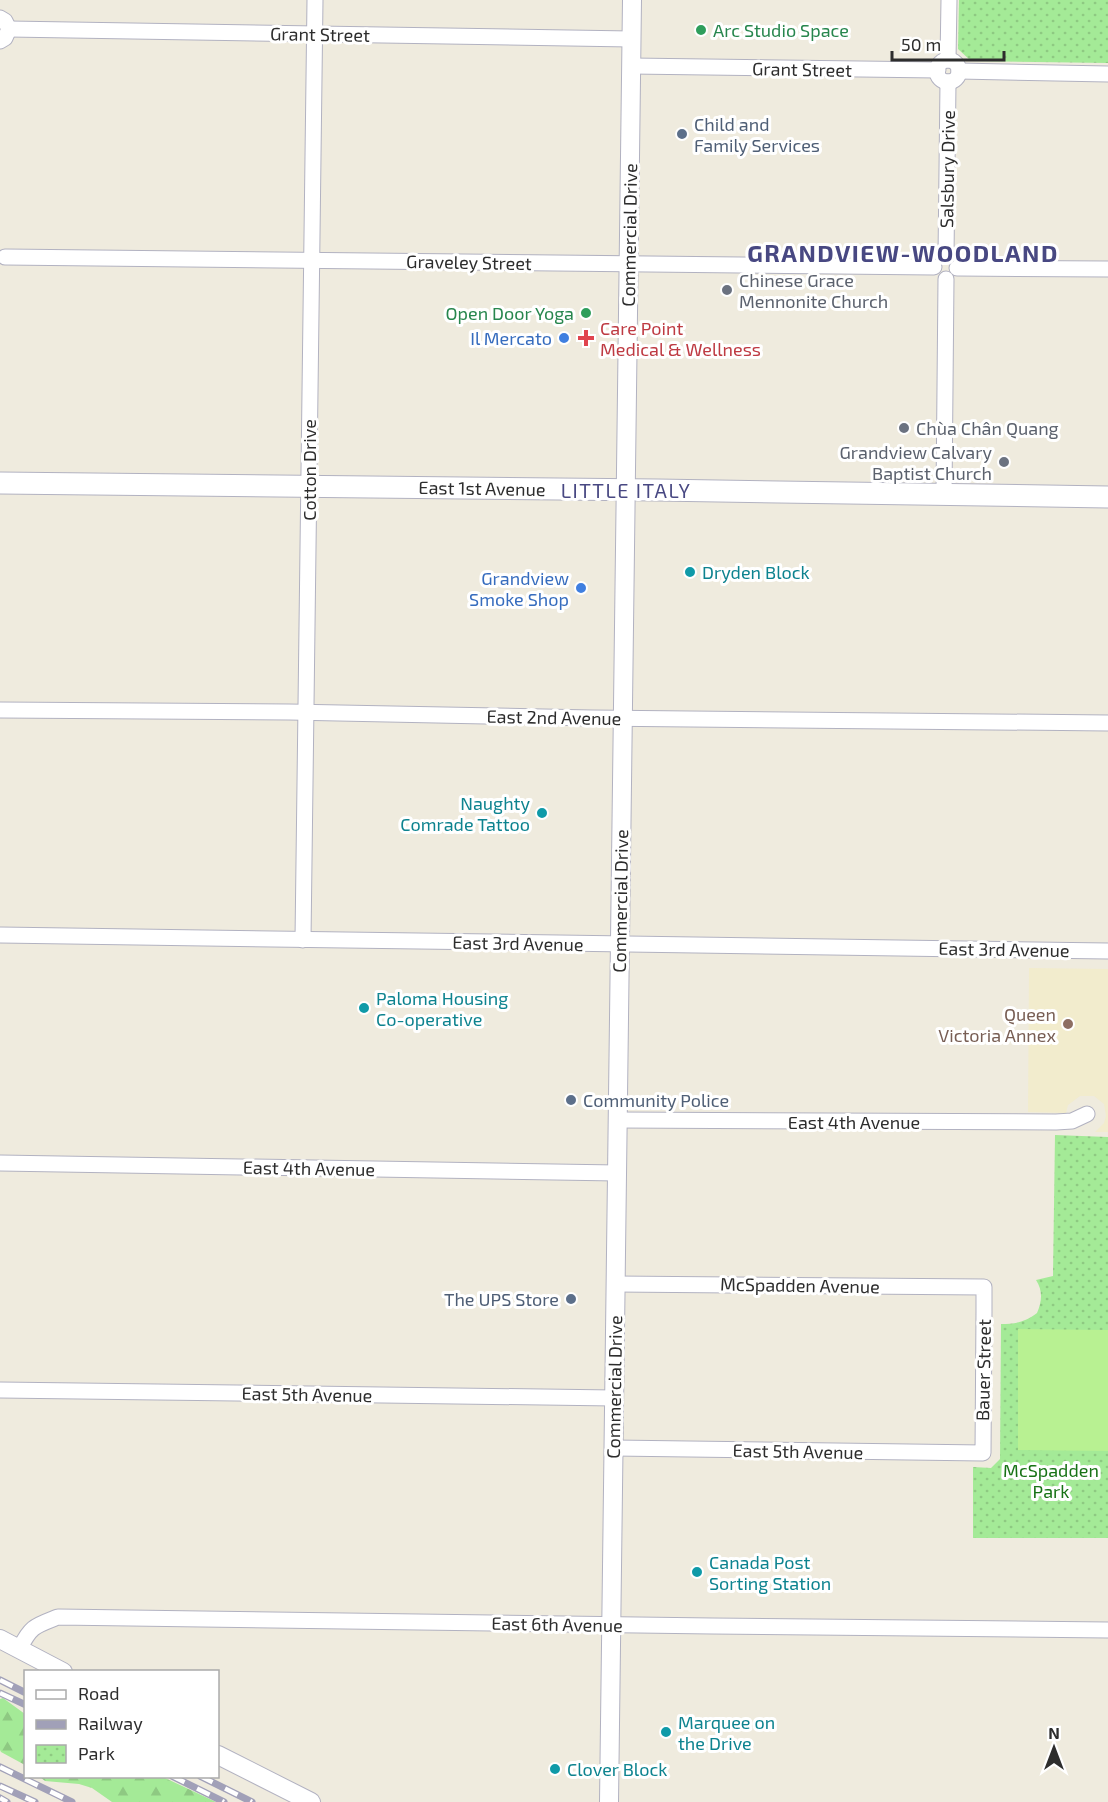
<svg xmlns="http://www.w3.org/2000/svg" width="1108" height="1802" font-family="'Exo 2',sans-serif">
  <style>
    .education { fill: #f2eccd }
    .forest { fill: url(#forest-firs) }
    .park { fill: url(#park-dots) }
    .pitch { fill: #b8f192 }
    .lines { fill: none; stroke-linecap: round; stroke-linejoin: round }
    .minor-casing { stroke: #b2b2c1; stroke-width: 17 }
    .tertiary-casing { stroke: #b2b2c1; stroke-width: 20 }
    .secondary-casing { stroke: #b2b2c1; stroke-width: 23 }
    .minor { stroke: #fff; stroke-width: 15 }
    .tertiary { stroke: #fff; stroke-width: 18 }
    .secondary { stroke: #fff; stroke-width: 21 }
    .rail-casing { stroke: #a1a0b8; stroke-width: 7 }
    .rail { stroke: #fff; stroke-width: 4.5; stroke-dasharray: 14; stroke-linecap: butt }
    .leisure-dot { fill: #2e9e5b; stroke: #fff; stroke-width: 2 }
    .service-dot { fill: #5c6f8a; stroke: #fff; stroke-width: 2 }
    .worship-dot { fill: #6b7280; stroke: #fff; stroke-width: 2 }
    .shop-dot { fill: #3f7fe0; stroke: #fff; stroke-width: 2 }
    .health-dot { fill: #e0444e; stroke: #fff; stroke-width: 2 }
    .culture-dot { fill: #0f9aa8; stroke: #fff; stroke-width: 2 }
    .education-dot { fill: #8d6e63; stroke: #fff; stroke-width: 2 }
    .labels { text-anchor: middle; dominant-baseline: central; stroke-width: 6; stroke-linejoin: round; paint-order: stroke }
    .leisure-label { font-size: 18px; fill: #27864d; stroke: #fff; text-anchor: start }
    .street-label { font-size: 18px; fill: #2d2d2d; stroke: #fff }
    .service-label { font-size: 18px; fill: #4e5e75; stroke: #fff; text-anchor: start }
    .worship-label { font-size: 18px; fill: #5b616d; stroke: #fff; text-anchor: start }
    .health-label { font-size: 18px; fill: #be3a42; stroke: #fff; text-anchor: start }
    .shop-label { font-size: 18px; fill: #366cbe; stroke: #fff; text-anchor: end }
    .culture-label { font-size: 18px; fill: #0d838f; stroke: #fff; text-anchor: start }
    .education-label { font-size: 18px; fill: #785e54; stroke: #fff; text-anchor: end }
    .park-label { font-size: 18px; fill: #177215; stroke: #fff }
    .neighbourhood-label { font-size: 20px; letter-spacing: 1.5px; fill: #484882; stroke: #fff }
    .district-label { font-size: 24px; font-weight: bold; letter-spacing: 1.5px; fill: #484882; stroke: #fff }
  </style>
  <defs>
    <pattern id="forest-firs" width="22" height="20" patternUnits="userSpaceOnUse" patternTransform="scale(1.5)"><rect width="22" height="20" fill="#a4ea97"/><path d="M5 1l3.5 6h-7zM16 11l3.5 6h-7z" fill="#8ec982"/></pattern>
    <pattern id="park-dots" width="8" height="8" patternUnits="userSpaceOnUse" patternTransform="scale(1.5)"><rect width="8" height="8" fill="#a4ea97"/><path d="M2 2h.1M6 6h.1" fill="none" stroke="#8ec982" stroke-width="1.8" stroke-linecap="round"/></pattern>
  </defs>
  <rect width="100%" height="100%" fill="#efebde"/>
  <path class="education" d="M1029,968L1108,969V1132H1095L1104,1123L1106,1116L1104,1104L1094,1096H1080L1068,1105L1066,1113L1028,1112Z"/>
  <g class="forest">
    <path d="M3,1698L25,1714V1765L1,1752L0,1750V1699Z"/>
    <path d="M40,1777H163L216,1802H112L92,1788L79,1784L45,1781Z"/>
  </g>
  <g class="park">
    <path d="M959,0H1108V63L971,61L958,49Z"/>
    <path d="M1055,1135L1108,1137V1538H973V1467L991,1468L1000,1459L1001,1324C1016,1324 1025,1322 1037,1313C1042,1301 1043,1291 1036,1280L1053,1276Z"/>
  </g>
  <path class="pitch" d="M1018,1329L1108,1330V1451L1018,1450Z"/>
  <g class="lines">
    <defs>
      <g id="minor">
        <path d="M0,18L5,21L9,29L5,38L0,41"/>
        <path d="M9,29L631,39"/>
        <path d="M948,60L949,0"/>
        <circle cx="948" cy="71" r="11"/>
        <path d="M631,66L938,70"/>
        <path d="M959,71L1108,74"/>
        <path d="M946,256L948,82"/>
        <path d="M5,257L934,267"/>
        <path d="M957,268L1108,269"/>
        <path d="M944,495L946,279"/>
        <path d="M0,710L289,712L592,718L1108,723"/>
        <path d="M0,935L1108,951"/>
        <path d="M303,940L315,0"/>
        <path d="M618,1120L1056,1122L1072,1121L1087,1114"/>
        <path d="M0,1163L617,1173"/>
        <path d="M0,1390L614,1398"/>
        <path d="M614,1448L983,1453L984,1311V1287L615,1284"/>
        <path d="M20,1648C31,1626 35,1626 58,1617L712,1626L1108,1630"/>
      </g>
      <g id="tertiary">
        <path d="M0,1639L63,1672"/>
        <path d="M218,1755L311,1802"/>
        <path d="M609,1802L632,0"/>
      </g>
      <path id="secondary" d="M0,483L657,490L1108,497"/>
    </defs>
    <use href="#minor" class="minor-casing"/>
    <use href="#tertiary" class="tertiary-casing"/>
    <use href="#secondary" class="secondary-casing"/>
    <use href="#minor" class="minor"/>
    <use href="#tertiary" class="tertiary"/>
    <use href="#secondary" class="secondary"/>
    <defs>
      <g id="rail">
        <path d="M0,1680L26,1693"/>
        <path d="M0,1693L26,1705"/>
        <path d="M0,1767L72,1802"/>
        <path d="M172,1776L224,1802"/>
        <path d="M200,1776L252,1802"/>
        <path d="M0,1786L35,1802"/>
        <path d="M0,1798L7,1802"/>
      </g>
    </defs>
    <use href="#rail" class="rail-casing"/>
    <use href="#rail" class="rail"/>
  </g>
  <g class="leisure-dot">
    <circle cx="701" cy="30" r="6"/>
    <circle cx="586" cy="313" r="6"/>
  </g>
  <g class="service-dot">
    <circle cx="682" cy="134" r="6"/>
    <circle cx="571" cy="1100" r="6"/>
    <circle cx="571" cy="1299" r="6"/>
  </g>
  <g class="worship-dot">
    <circle cx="727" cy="290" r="6"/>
    <circle cx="904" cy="428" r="6"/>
    <circle cx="1004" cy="462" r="6"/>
  </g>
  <g class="shop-dot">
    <circle cx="564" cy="338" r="6"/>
    <circle cx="581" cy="588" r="6"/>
  </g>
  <path class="health-dot" d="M583 329h6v6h6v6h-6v6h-6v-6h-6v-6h6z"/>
  <g class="culture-dot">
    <circle cx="690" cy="572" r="6"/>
    <circle cx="542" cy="813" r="6"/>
    <circle cx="364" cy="1008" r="6"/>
    <circle cx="697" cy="1572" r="6"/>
    <circle cx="666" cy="1732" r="6"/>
    <circle cx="555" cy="1769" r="6"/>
  </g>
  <circle class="education-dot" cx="1068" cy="1024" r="6"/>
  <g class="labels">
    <g class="leisure-label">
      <text x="713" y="30">Arc Studio Space</text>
      <text x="574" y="313" text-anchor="end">Open Door Yoga</text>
    </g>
    <g class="street-label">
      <text transform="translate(320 34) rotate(1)">Grant Street</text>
      <text transform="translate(802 69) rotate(1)">Grant Street</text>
      <text transform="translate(947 169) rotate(-89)">Salsbury Drive</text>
      <text transform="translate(629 235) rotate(-89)">Commercial Drive</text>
      <text transform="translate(469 262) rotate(1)">Graveley Street</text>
      <text transform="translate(309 470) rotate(-90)">Cotton Drive</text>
      <text transform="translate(482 488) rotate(1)">East 1st Avenue</text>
      <text transform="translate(554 717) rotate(1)">East 2nd Avenue</text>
      <text transform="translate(620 901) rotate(-89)">Commercial Drive</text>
      <text transform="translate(518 943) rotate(1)">East 3rd Avenue</text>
      <text transform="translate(1004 949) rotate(1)">East 3rd Avenue</text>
      <text x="854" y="1122">East 4th Avenue</text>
      <text transform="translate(309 1168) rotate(1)">East 4th Avenue</text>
      <text transform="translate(800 1285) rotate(1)">McSpadden Avenue</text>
      <text transform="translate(983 1370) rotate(-89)">Bauer Street</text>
      <text transform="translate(614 1387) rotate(-89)">Commercial Drive</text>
      <text transform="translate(307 1394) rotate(1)">East 5th Avenue</text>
      <text transform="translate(798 1451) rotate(1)">East 5th Avenue</text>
      <text transform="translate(557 1624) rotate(1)">East 6th Avenue</text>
    </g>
    <g class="service-label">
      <text x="694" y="124">Child and<tspan x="694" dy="21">Family Services</tspan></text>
      <text x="583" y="1100">Community Police</text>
      <text x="559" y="1299" text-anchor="end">The UPS Store</text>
    </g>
    <g class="worship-label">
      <text x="739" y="280">Chinese Grace<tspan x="739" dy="21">Mennonite Church</tspan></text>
      <text x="916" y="428">Chùa Chân Quang</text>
      <text x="992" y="452" text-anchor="end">Grandview Calvary<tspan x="992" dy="21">Baptist Church</tspan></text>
    </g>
    <g class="health-label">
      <text x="600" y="328">Care Point<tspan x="600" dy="21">Medical &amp; Wellness</tspan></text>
    </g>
    <g class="shop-label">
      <text x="552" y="338">Il Mercato</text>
      <text x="569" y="578">Grandview<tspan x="569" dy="21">Smoke Shop</tspan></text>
    </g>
    <g class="culture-label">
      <text x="702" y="572">Dryden Block</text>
      <text x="530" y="803" text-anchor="end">Naughty<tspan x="530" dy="21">Comrade Tattoo</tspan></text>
      <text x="376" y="998">Paloma Housing<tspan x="376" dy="21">Co-operative</tspan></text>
      <text x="709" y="1562">Canada Post<tspan x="709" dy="21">Sorting Station</tspan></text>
      <text x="678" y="1722">Marquee on<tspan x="678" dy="21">the Drive</tspan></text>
      <text x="567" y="1769">Clover Block</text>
    </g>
    <g class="education-label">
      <text x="1056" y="1014">Queen<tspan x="1056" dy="21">Victoria Annex</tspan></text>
    </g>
    <g class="park-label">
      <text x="1051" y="1470">McSpadden<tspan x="1051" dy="21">Park</tspan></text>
    </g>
    <g class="neighbourhood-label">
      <text x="626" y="490">LITTLE ITALY</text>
    </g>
    <g class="district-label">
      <text x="903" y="252">GRANDVIEW-WOODLAND</text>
    </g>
  </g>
  <rect x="24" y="1670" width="195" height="108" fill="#ffffff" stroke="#ababab" stroke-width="1.5"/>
  <rect x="36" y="1690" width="30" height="9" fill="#ffffff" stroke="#ababab" stroke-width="1.5"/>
  <text x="78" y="1700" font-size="18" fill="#2d2d2d">Road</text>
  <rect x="36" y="1720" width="30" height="9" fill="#a1a0b8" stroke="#ababab" stroke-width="1.5"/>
  <text x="78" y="1730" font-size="18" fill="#2d2d2d">Railway</text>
  <rect x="36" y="1745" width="30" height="18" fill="url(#park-dots)" stroke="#ababab" stroke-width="1.5"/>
  <text x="78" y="1760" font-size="18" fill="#2d2d2d">Park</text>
  <g transform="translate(1054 1748)" stroke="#ffffff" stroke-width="4.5" paint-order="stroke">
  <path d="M0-4.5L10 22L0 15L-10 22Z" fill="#2d2d2d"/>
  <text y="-9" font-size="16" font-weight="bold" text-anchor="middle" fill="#2d2d2d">N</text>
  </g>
  <path d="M892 51v9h112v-9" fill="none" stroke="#2d2d2d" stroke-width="3"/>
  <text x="901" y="51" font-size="18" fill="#2d2d2d" stroke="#ffffff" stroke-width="4.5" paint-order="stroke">50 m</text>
</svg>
